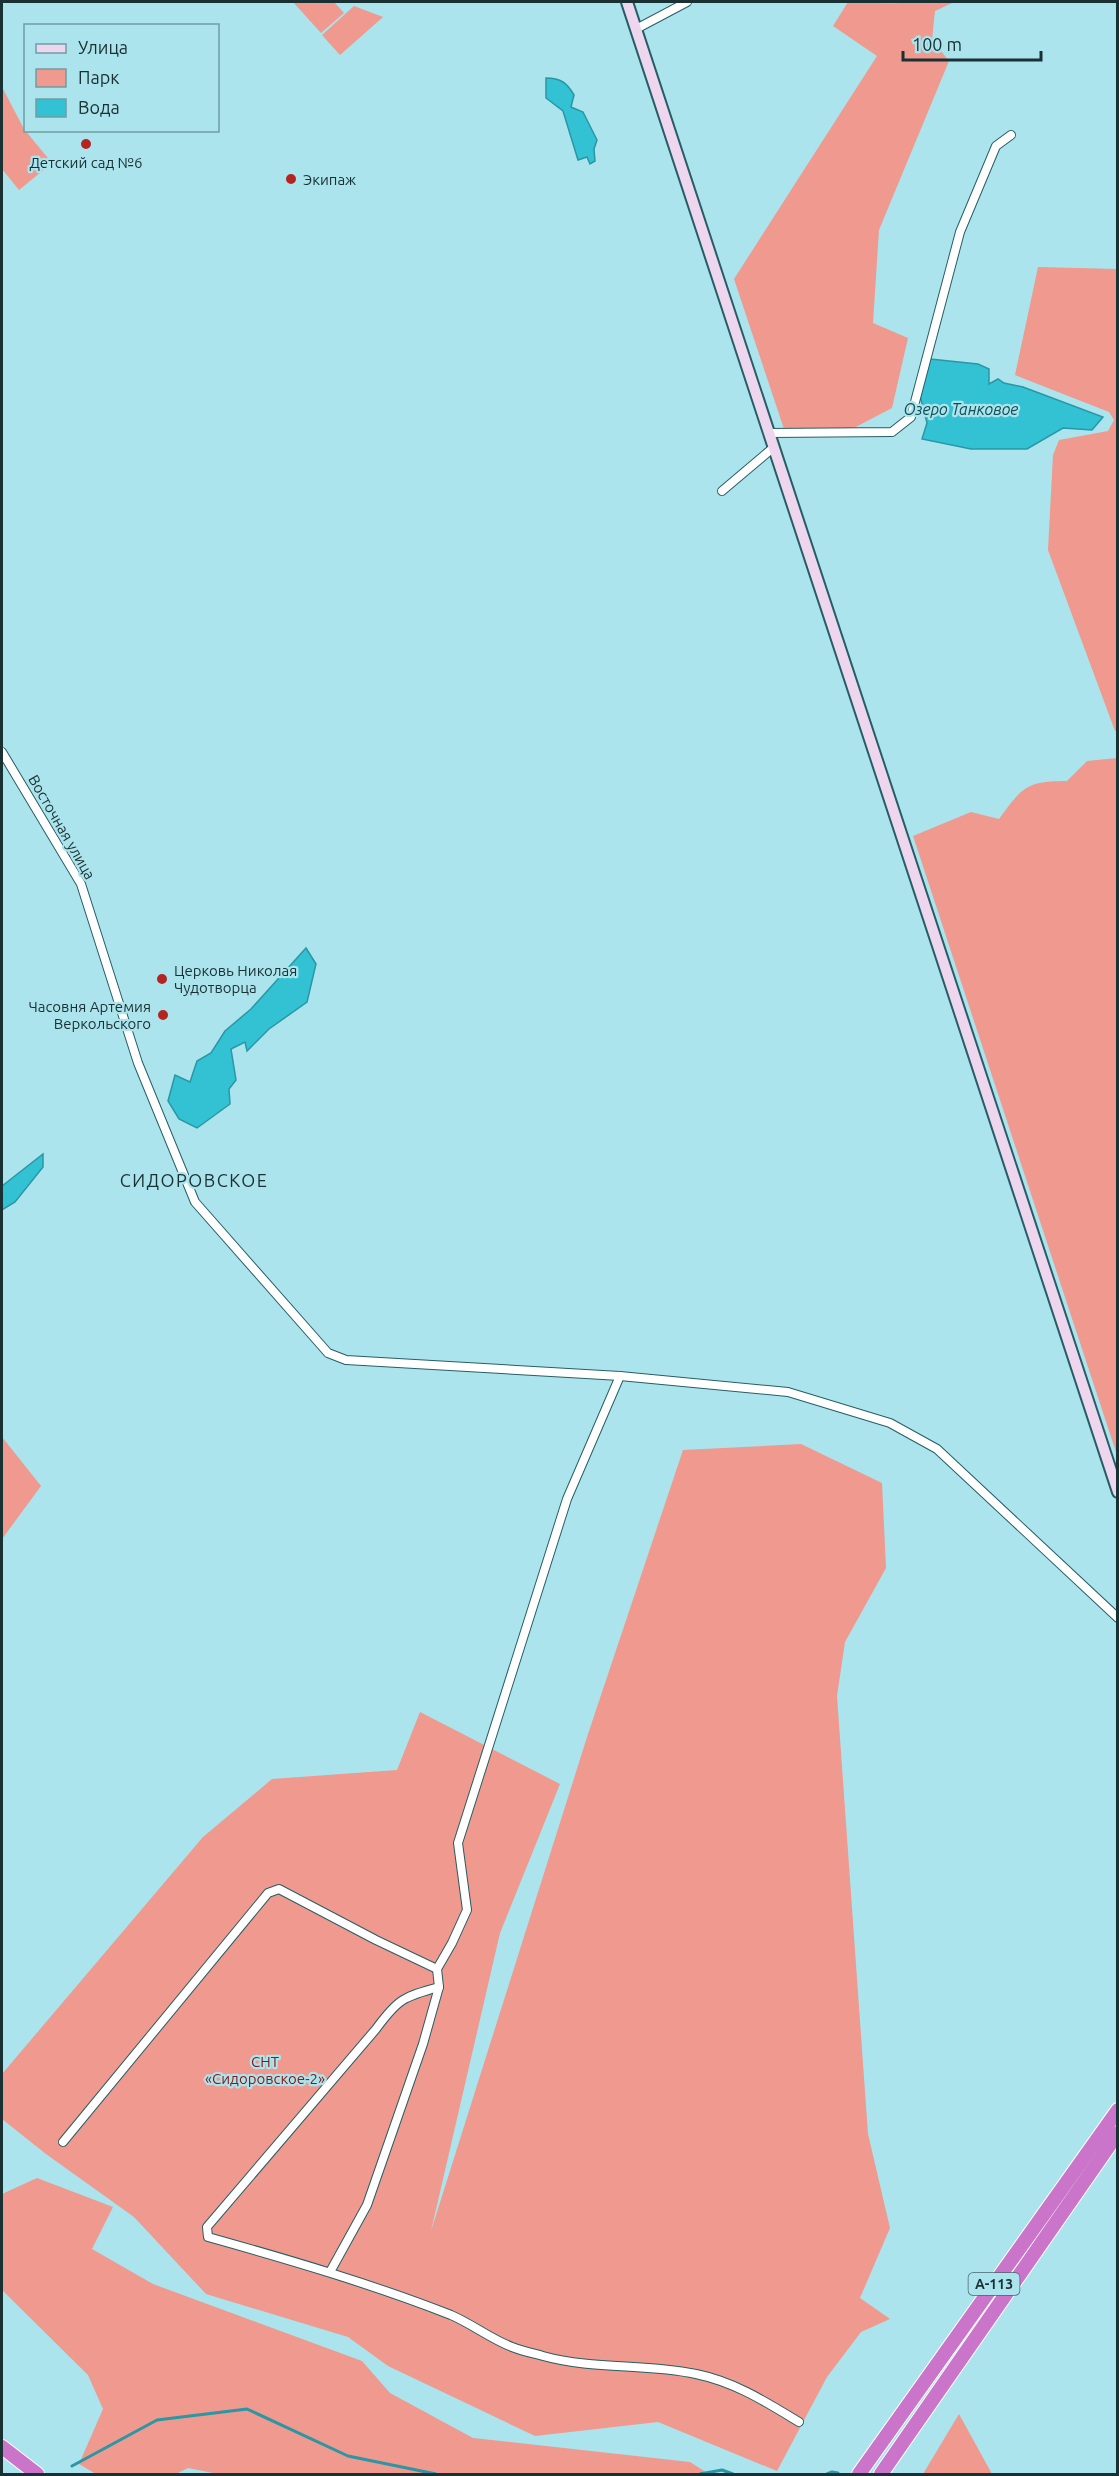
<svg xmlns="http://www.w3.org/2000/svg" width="1119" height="2476" font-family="Ubuntu,sans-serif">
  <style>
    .green { fill: #ef998f }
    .water { fill: #32c2d4; stroke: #2b96a4; stroke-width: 1.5 }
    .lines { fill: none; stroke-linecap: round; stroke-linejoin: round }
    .stream { stroke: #2b96a4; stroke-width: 3 }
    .street-casing { stroke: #275e65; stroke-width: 10 }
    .secondary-casing { stroke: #275e65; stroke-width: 14 }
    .highway-casing { stroke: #fff; stroke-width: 16 }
    .street { stroke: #fff; stroke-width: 8 }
    .secondary { stroke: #efd6ef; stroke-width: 10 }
    .highway { stroke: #cb75ca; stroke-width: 14 }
    .poi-dot { fill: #b42421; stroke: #abe4ec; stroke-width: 2 }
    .labels { text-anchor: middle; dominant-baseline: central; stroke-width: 4.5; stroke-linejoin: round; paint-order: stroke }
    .shield { fill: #abe4ec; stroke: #46676b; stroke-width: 1.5 }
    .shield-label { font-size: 14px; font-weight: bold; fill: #1a3134 }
    .poi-label { font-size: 15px; fill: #1a3134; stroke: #abe4ec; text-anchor: start }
    .street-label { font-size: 15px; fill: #1a3134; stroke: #abe4ec }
    .park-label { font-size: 15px; fill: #891816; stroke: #abe4ec }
    .water-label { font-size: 16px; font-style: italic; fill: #114d54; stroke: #abe4ec }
    .quarter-label { font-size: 18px; letter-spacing: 1.5px; fill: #1a3134; stroke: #abe4ec }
  </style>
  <rect width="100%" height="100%" fill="#abe4ec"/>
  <g class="green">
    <path d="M293,2H334L344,13L321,33Z"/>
    <path d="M848,2C859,2 899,5 904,2H954L935,11L932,40L949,61L879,230L873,323L908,338L892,408L852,429H784L734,279L877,56L833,26Z"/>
    <path d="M354,6L383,17L340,55L322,35Z"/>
    <path d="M2,87L24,129L52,163L19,190L2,169Z"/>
    <path d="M1038,267L1117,269L1118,730L1115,731L1048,550L1053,455L1059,440L1108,431L1114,420L1109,412L1015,375Z"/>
    <path d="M1117,758H1118L1117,1455L913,836L971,812L999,819C1022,787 1027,781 1067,781L1087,761Z"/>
    <path d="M2,1437L41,1486L2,1539Z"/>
    <path d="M801,1444L882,1483L886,1568L845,1642L837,1696L868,2134L890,2228L860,2298L890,2319L861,2332L827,2377L777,2471L658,2422L535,2436L388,2366L348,2337L206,2294L134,2217L46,2154L2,2119V2074L203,1837L272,1779L397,1770L420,1712L560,1784L500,1933L431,2231L588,1734L683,1450Z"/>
    <path d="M37,2178L113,2207L92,2249L153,2284L362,2361L390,2393L473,2438L690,2462L709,2474H218L188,2468L176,2474H96L79,2464L103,2409L88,2375L2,2290V2194Z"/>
    <path d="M959,2414L992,2474H923Z"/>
  </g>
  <g class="water">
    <path d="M546,78C561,78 567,83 574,95L571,107L583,112L597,140L594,149L595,161L590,164L587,157L578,160L563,111L546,98Z"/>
    <path d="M930,359L978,364L989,369V384L998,379L1004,383L1023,387L1103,417L1092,430L1063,428L1027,449H971L922,439L927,423L920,396Z"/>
    <path d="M306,948L316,964L307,1002L269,1029L247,1051L245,1042L231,1049L236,1080L229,1089L230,1104L197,1128L179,1119L168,1101L175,1075L190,1082L197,1061L211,1053L225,1031L251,1009Z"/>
    <path d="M43,1154V1167L15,1202L2,1210V1186Z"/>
  </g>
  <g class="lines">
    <g class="stream">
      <path d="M72,2466L157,2420L247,2409L348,2456L436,2474"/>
      <path d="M700,2474L722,2470L733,2474"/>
      <path d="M827,2474L832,2472L838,2473"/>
    </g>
    <defs>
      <g id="street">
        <path d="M636,29L687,2"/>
        <path d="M769,433L892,432L911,417L960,232L996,146L1011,135"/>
        <path d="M722,491L774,447"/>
        <path d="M2,752L81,884L138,1063L195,1202L328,1353L346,1360L620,1376L788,1392L890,1423L937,1449L1118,1618"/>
        <path d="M439,1987C403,1997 398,1999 376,2029L207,2227L208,2237C290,2260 372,2284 451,2315C472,2324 491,2339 512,2347C522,2351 532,2353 543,2356C593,2370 647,2363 696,2374C735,2382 766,2402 799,2422"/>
        <path d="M63,2142L268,1893L279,1889L376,1940L437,1969"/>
        <path d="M330,2272L367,2205L423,2044L439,1987L437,1969L452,1943L467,1910L458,1843L567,1499L620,1376"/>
      </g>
      <path id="secondary" d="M627,2L1118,1492"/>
      <g id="highway">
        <path d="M2,2447L37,2474"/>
        <path d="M859,2474L1118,2110"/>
        <path d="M881,2474L1118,2133"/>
      </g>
    </defs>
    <use href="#street" class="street-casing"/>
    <use href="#secondary" class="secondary-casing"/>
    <use href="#highway" class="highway-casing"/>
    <use href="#street" class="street"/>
    <use href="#secondary" class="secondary"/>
    <use href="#highway" class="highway"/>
  </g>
  <g class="poi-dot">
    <circle cx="86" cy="144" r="6"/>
    <circle cx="291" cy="179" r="6"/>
    <circle cx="162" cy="979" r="6"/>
    <circle cx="163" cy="1015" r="6"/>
  </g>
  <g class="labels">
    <rect class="shield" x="968.5" y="2273" width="51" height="22" rx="4.5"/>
    <g class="shield-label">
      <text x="994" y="2284">А-113</text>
    </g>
    <g class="poi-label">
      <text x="86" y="162" text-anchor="middle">Детский сад №6</text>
      <text x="303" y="179">Экипаж</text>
      <text x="174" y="970">Церковь Николая<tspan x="174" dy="17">Чудотворца</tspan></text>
      <text x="151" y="1006" text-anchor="end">Часовня Артемия<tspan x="151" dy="17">Веркольского</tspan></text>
    </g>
    <g class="street-label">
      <text transform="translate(62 827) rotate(60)">Восточная улица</text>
    </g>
    <g class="park-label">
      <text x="265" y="2061">СНТ<tspan x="265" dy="17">«Сидоровское-2»</tspan></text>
    </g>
    <g class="water-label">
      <text x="961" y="409">Озеро Танковое</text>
    </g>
    <g class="quarter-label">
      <text x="194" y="1180">СИДОРОВСКОЕ</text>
    </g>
  </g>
  <rect width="1119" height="2476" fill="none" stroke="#1a3134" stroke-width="6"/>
  <rect x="24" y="24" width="195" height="108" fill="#abe4ec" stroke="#719ca2" stroke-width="1.5"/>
  <rect x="36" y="44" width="30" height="9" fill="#efd6ef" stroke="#719ca2" stroke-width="1.5"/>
  <text x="78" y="54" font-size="18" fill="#1a3134">Улица</text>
  <rect x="36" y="69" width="30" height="18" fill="#ef998f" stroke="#719ca2" stroke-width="1.5"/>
  <text x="78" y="84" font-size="18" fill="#1a3134">Парк</text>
  <rect x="36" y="99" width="30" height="18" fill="#32c2d4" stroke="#719ca2" stroke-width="1.5"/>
  <text x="78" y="114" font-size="18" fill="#1a3134">Вода</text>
  <path d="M903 51v9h138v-9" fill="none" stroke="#1a3134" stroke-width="3"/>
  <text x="912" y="51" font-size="18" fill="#1a3134" stroke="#abe4ec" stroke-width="4.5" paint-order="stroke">100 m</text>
</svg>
